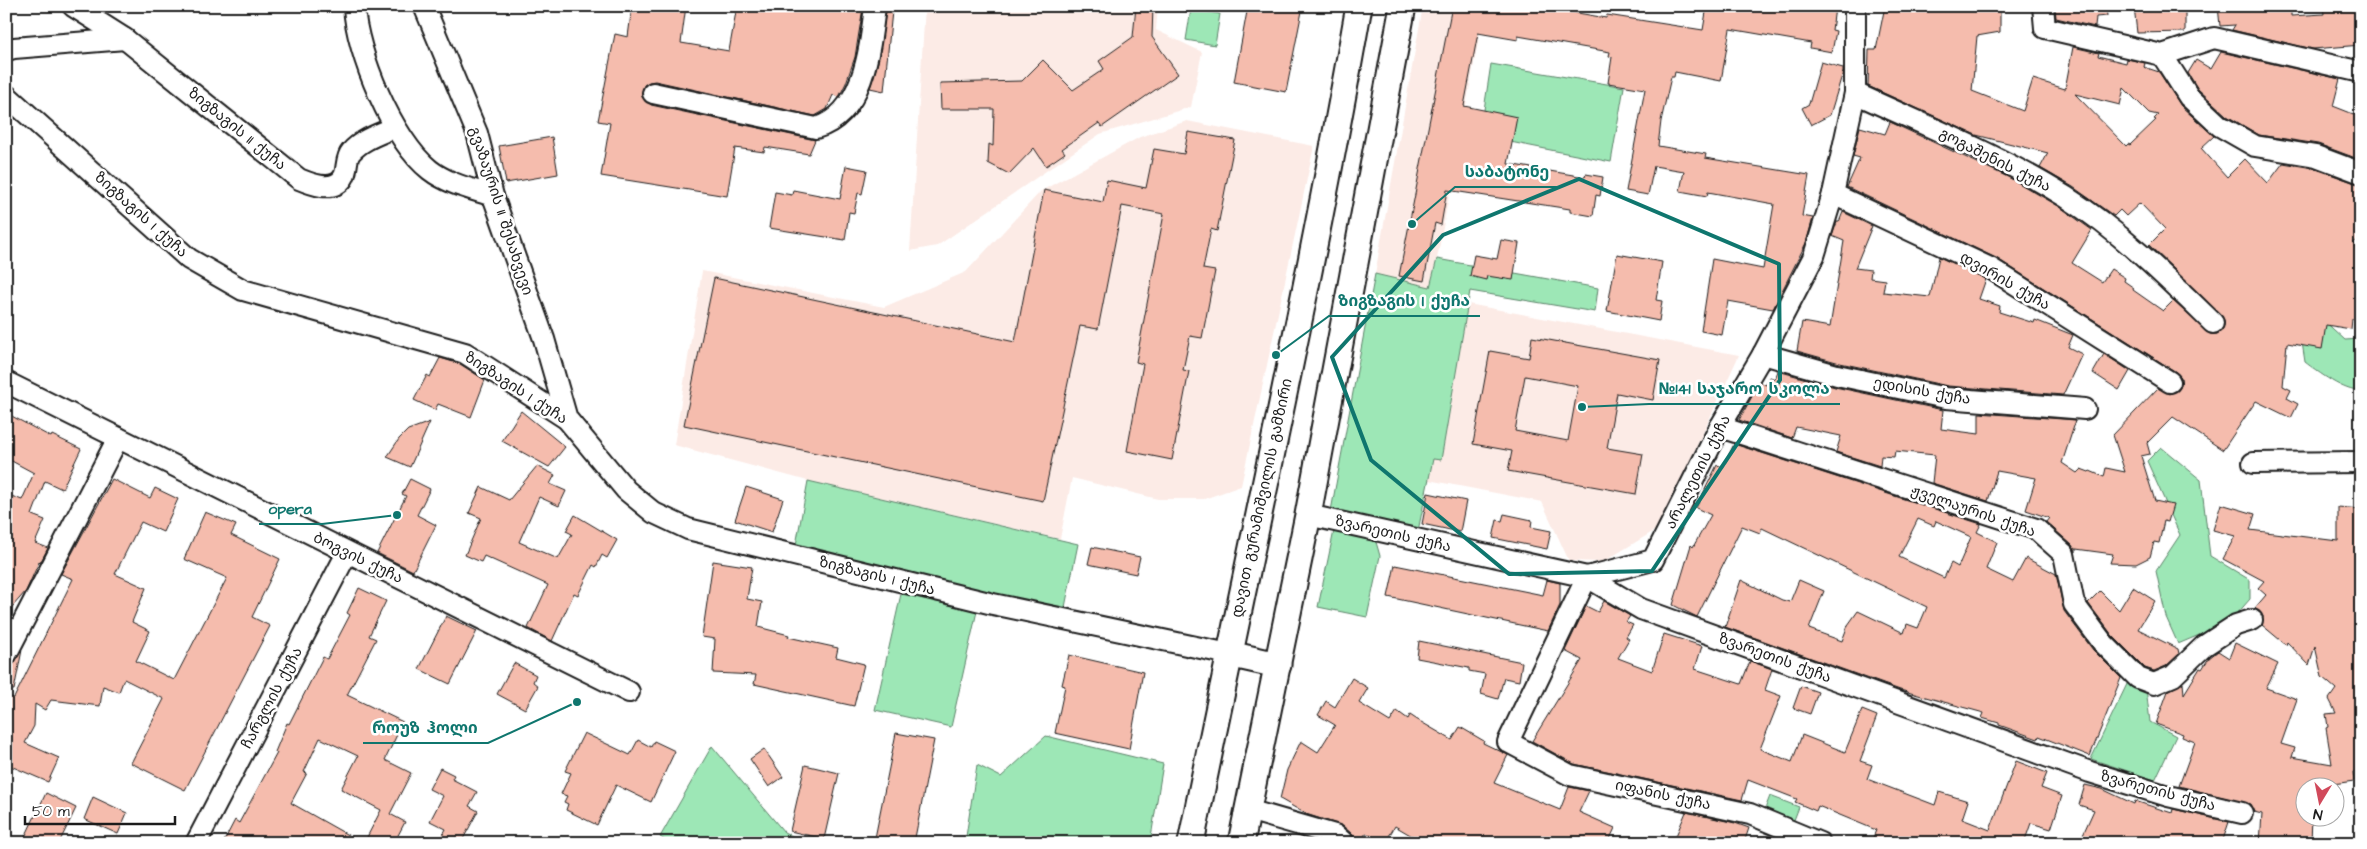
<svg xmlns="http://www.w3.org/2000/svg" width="2367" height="849" font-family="'Architects Daughter','Noto Sans Georgian',sans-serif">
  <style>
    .built { fill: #fcebe6 }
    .green { fill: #9de7b6; stroke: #5c8269 }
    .building { fill: #f5bcad; stroke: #1c1c1c; fill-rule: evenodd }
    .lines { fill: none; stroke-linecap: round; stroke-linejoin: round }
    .minor-casing { stroke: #1c1c1c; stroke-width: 24 }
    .major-casing { stroke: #1c1c1c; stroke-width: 29 }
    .minor { stroke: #fff; stroke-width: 20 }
    .major { stroke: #fff; stroke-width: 25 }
    .marked { fill: none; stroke: #0f766e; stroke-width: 4; stroke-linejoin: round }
    .labels { text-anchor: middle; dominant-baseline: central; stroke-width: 5; stroke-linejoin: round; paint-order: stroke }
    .street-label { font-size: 15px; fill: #1c1c1c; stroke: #fff }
    .leader { fill: none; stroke: #0f766e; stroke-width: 2 }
    .callout-dot { fill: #0f766e; stroke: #fff; stroke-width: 2 }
    .callout-label { font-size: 16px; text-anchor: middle; font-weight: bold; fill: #0f766e; stroke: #fff; stroke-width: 5; stroke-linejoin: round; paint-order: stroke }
  </style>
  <rect width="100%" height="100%" fill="#fff"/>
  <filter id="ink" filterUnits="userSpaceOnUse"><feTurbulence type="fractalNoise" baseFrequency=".02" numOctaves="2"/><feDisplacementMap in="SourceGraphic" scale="10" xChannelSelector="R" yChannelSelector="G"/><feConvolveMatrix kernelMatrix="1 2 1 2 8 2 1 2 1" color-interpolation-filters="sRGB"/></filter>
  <g filter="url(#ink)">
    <g class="built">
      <path d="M925,6H1158L1156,30L1202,52L1191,107L1100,134L937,246L910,251Z"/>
      <path d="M1423,6H1485L1437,259L1430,287L1375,274Z"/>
      <path d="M1187,121L1314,146L1241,486L1204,499H1158L1072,478L1060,539L808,481L674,445L702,271L884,307L966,272L1041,191L1140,137Z"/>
      <path d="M1468,304L1739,355L1659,528L1603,562L1569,561L1542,502L1428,480L1433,459L1441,460Z"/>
    </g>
    <g class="green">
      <path d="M1191,9L1220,14L1215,45L1186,40Z"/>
      <path d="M1491,64L1624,87L1611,162L1480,136Z"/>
      <path d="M1437,259L1598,288L1595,312L1470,291L1441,460L1433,459L1418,531L1331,511L1375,274L1430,287Z"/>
      <path d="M2298,316L2320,317L2345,340L2361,339V391C2344,392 2318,372 2305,362Z"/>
      <path d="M2161,447L2201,480L2210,556L2250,580V599L2230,622L2178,644L2166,617L2156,571L2180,535L2147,461Z"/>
      <path d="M808,481L1078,544L1064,612L796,545Z"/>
      <path d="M1335,526L1374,535L1380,556L1367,617L1318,607Z"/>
      <path d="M901,594L977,611L951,727L875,710Z"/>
      <path d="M2128,682L2146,688L2150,722L2176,736L2155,780L2091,759Z"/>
      <path d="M1046,736L1163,764L1150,843H965L977,765L1001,777Z"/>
      <path d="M712,746L784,832L806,843H670L660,837Z"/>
      <path d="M1770,796L1799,807L1794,820L1765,809Z"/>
    </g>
    <g class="building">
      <path d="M632,6H686L681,43L729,51L737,6L863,8L855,57L846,83L839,97L833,95L827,109L815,116L655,81L649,82L644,85L642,97L651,105L815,140L809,154L765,147L764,152L735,148L727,196L601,176L610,123L598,121L615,34L628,37Z"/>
      <path d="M1136,6H1153L1152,37L1178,74L1102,127L1099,123L1062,149L1065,153L1046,166L1034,148L1009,174L988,163L989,144L993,146L994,109H941L940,83L1022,81L1043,60L1073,90L1104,69L1099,61L1133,37Z"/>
      <path d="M1248,6H1303L1286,92L1234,82Z"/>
      <path d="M1452,6H1538L1606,18L1607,15L1703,30L1707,6H1793L1808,9V6H1822L1835,8L1832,30L1836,31L1832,52L1810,48L1811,43L1730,29L1721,81L1675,72L1674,77H1671L1661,121L1658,146L1706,154L1705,158L1809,175L1802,216L1813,218L1806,243L1773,309L1728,301L1722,335L1701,331L1712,259L1763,269L1774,204L1708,192L1707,196L1680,191L1684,171L1654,166L1648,195L1626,191L1645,89L1608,83L1612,57L1609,56L1610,52L1518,36V40L1478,33L1464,106L1517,117L1508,164L1585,177L1586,174L1603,177L1600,196L1596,195L1593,216L1570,212V209L1447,190L1441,225L1435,223L1424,281L1399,276Z"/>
      <path d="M1885,6H2000V32L1977,36L1972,91L2023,111L2033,79L2065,89L2073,47L2099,53L2098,56L2126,63L2127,59L2145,63L2144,67L2159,72L2181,106L2214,136L2201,148L2227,177L2245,159L2268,183L2283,163L2313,168L2361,185V239L2354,242L2361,271V320L2352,319L2351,329L2326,325L2322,349L2287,343L2283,386L2291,390L2287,398L2298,404L2291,418L2256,401L2223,450L2173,417L2147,443L2150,454L2141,456L2155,501L2173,505L2168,522L2164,521L2159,543L2154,542L2150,557L2136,564L2110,563L2113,554L2076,549V552L2072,545L2046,522L2049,518L2026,510L2036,478L1997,471L1988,501L1932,483L1935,455L1895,451L1894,457L1881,456L1880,466L1836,452L1841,436L1796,427L1792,438L1739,420L1760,382L1766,385L1770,377L1775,379L1778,371L1835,387L1943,410L1941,429L1979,434V413L2076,420L2062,463L2077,473L2081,469L2089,472L2090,471L2104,477L2106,468L2125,472L2113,435L2158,388L2170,394L2180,388L2181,377L2176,372L1996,258L1847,187L1860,158L1853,156L1860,127L1885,134L1890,122L2010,178L2060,207L2092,230L2072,263L2102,282L2111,269L2125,278L2124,281L2134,288L2133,290L2163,311L2173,301L2210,334H2217L2224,326V320L2221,315L2149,245L2165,229L2140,203L2126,216L2120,210L2114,216L2073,187L2040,168L2048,153L1976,135L1868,86L1869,50H1876ZM2124,88L2149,113L2158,115L2154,119L2156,120L2130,145L2128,144L2126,146L2075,94L2120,105Z"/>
      <path d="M2055,6H2106L2107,16L2096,17L2095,27L2056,18Z"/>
      <path d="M2134,6H2185V32L2137,33Z"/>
      <path d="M2218,6H2291V16L2324,14L2323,6H2361V45L2313,49L2232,30L2235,25L2220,26Z"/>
      <path d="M886,11H892L884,91L870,88L878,62Z"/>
      <path d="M2221,52L2340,79L2333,106L2361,117V160L2318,144L2259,135L2227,116L2198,89L2188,73L2196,60L2211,69Z"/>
      <path d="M1821,62L1843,68V72L1830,115L1811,125L1802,108L1809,104Z"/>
      <path d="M1188,132L1235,140L1217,231L1211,229L1203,269L1215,271L1202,338L1190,336L1183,370L1189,371L1172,460L1127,451L1143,364L1136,362L1164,214L1122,206L1098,329L1080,326L1043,501L684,425L714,278L1015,342L1044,190L1103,202L1107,180L1146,188L1154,149L1184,154Z"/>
      <path d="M552,137L558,174L506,183L499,146Z"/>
      <path d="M846,166L867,170L862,194L858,193L854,213L849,212L845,240L769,228L775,192L792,195L793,190L840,199Z"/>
      <path d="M1843,212L1872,226L1855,268L1871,270L1870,278L1885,280L1883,292L1930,297L1939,257L1986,279L1979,299L2000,306L1999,312L2034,323L2035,320L2073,335L2068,347L2082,354L2063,395L1948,386L1840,363L1797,351L1802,322L1830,327L1844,241L1832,236L1837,222H1839Z"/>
      <path d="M1501,240L1519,243L1513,280L1487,276L1486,280L1470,276L1474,255L1497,259Z"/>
      <path d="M1617,254L1662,262L1656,300L1662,301L1659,321L1607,311Z"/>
      <path d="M1532,337L1660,360L1653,400L1617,393L1607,448L1643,454L1636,494L1508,471L1512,451L1473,444L1490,351L1529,358ZM1525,376L1578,386L1568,441L1515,431Z"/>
      <path d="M2104,354L2130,371L2119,390L2093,373Z"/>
      <path d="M440,358L460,364L485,380L471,417L438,404L435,410L414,400L427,375L430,377Z"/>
      <path d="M521,411L565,447L549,467L502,441Z"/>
      <path d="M6,413L51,437L52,435L81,449L62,489L45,481L32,515L45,520L35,543L48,548L40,563L39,562L26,591L6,614V494L22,500L34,473L6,458Z"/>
      <path d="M430,422L410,467L387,457L399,439L408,430Z"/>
      <path d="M1734,444L1981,524L1977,532L1997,542L1986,569L2013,582L2026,558L2056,574L2064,611L2093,650L2121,678L2090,756L2039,736L2038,739L1999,725V723L1982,718L1984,713L1900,690L1725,627L1741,580L1782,600L1790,602L1799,580L1824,591L1809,629L1842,641L1848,625L1858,611L1904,633L1907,624L1918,628L1927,607L1762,528L1760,533L1742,526L1697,617L1673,605L1691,545L1693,547L1711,515L1696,508L1717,465L1723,467ZM1918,519L1934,526L1936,521L1971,537L1958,567L1951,563L1944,578L1899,557Z"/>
      <path d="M537,466L555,475L550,484L566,491L559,506L539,497L519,542L558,559L572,534L566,531L575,515L617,540L607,558L602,555L596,567L593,565L578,595L574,593L552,641L528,628L548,585L484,556L481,562L465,555L481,518L469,513L481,487L509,500Z"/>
      <path d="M112,479L150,498L155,488L178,499L163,532L141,522L115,574L146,588L132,622L150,631L136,661L174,680L227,578L184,559L205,512L236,525L231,535L280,559L252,617L270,626L185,790L131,763L164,699L124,679L119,692L103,686L100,706L51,700L45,710L35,704L34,726L25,743L59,758L48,782L6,764V695L14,698L73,579L61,574Z"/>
      <path d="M410,479L430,489L417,515L436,525L413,571L377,553L406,496L402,494Z"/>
      <path d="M746,487L783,499L772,532L735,520Z"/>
      <path d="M1428,493L1466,501L1460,532L1422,524Z"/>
      <path d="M2221,504L2255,514L2250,530L2338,541V507L2361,509V556L2356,564L2361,583V702L2355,704L2361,742V770L2353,772L2354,781L2319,786H2304V816H2312L2311,843H2260L2262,814L2254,812L2250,804L2179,786L2195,742L2182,737L2183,734L2156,724L2168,691L2183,683L2184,694L2200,668L2202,669L2209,658L2218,651L2229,658L2235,643L2278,664L2266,688L2297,699L2281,744L2295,748L2292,757L2332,764L2326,728L2328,727L2326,714L2336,713L2329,699L2336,689L2322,677L2315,646L2309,665L2287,642L2286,645L2262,625L2263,616L2255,608L2266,595L2258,588L2264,581L2223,559L2235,536L2213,530Z"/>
      <path d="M1504,514L1532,520L1531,527L1551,531L1547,549L1493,538L1497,520L1502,521Z"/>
      <path d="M1092,547L1140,557L1136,574L1088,564Z"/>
      <path d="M713,561L752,567L747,599L762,602L758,627L789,635L788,637L838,648L836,657L864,664L854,706L754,684L756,675L713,673L715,639L702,637Z"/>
      <path d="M1395,565L1543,595L1547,580L1560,583V605L1548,631L1388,597Z"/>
      <path d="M2133,587L2155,601L2138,629L2178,649L2179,654L2166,666L2154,671L2145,668L2112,635L2088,603L2100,591L2119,610Z"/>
      <path d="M359,588L386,601L369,636L376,639L347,695L403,722L385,760L411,773L390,814L405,822L394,843H364L381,810L341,789L358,756L320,738L304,772L307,773L291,803L362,843H223L235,820L239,823L277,753L275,752L287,723L289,724L323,657L327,659L350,615L347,613Z"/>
      <path d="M1604,601L1630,616L1626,622L1633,625L1626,637L1629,639L1618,658L1652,671L1664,634L1702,646L1695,669L1741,684L1750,661L1772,669L1765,690L1781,696L1760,749L1792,762L1802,735L1845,752L1862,710L1877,716L1860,761L1872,765L1867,779L1935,805L1939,792L1968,801L1962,819L1990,830L2016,761L2047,773L2041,788L2062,796L2051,829L2031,823L2024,843H1871L1876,830L1818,806L1816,811L1795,802L1797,799L1748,780L1742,800L1574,764L1532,741L1582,660L1565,651L1586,606L1598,612Z"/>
      <path d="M446,616L477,631L450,684L419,669Z"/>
      <path d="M1419,641L1522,662L1519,681L1504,678L1498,699L1481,694L1485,674L1469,671V668L1417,658Z"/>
      <path d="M22,650L14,690L6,689V667L13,665Z"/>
      <path d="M1069,655L1143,672L1129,749L1055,733L1065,686L1062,685Z"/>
      <path d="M514,663L536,675L533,682L538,686L525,709L497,694Z"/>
      <path d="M1352,678L1368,688L1359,703L1390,722L1397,711L1408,719L1410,715L1416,719L1452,740L1460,727L1484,741L1483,743L1508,755L1494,783L1560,810L1569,787L1589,791L1579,812L1615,828L1608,843H1424L1395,826L1385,843L1366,833L1360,843H1357L1352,834L1343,826L1306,814L1280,799L1287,770L1301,741L1318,752L1335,725L1318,715L1326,701L1335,707Z"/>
      <path d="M1801,686L1818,692L1810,714L1793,708Z"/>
      <path d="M584,733L630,755L638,740L651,747L654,741L675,751L651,802L616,785L597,825L566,810L568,804L564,802L567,796L561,794L571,773L565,771Z"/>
      <path d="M896,733L934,740L914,843H874Z"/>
      <path d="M764,749L783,777L769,787L750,759Z"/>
      <path d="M805,765L839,773L824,839L790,831Z"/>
      <path d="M440,768L454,775L452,779L477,792L469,806L478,811L461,843H438L446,829L430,821L443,796L429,789Z"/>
      <path d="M2085,785L2102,789L2134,804L2135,801L2172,813L2173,809L2229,822L2222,843H2079L2094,810L2079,805Z"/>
      <path d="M46,793L76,808L59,843H36L25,837Z"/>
      <path d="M93,797L127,813L118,834L84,819Z"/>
      <path d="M1686,812L1735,823L1749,828L1744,843H1673Z"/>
    </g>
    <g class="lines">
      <defs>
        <g id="minor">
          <path d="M73,6L125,39L299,179C311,184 333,193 343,178C348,171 345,159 351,152C362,139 380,134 395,127"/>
          <path d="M354,6C356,52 393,141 430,170C448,184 472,189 493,196"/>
          <path d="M424,6L477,133L493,196L544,339L567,419"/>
          <path d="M2043,6L2045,28L2162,55L2214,38L2361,72"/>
          <path d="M6,50L14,48L125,39"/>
          <path d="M2162,55L2189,97L2220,126L2255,146L2316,156L2361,173"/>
          <path d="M653,93L816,128C864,114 870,48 875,6"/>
          <path d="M1855,93C1926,126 2000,155 2066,197C2121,232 2167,278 2213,323"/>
          <path d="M6,95L189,259L243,290L465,353L567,419L626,490L654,513L688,529L993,604L1229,654"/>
          <path d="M1833,194L1990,268L2170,382"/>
          <path d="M1763,354L1837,375L1946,398L2085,409"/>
          <path d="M6,382L629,692"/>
          <path d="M1720,427L2036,529L2064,554L2074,604L2103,643L2138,678L2154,684L2173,676L2204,646L2236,625L2252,620"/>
          <path d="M2253,463L2361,462"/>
          <path d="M1308,515L1587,577L1641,609L2090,772L2168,796L2242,813"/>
          <path d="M6,655L118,438"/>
          <path d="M1248,810L1335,835L1344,843"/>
          <path d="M196,843L347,553"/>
          <path d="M1820,843L1750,814L1570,775L1508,742L1587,577L1653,560L1720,427L1763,354L1814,256L1833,194L1855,93V6"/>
        </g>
        <g id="major">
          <path d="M1229,654L1278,665"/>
          <path d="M1191,843C1247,564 1310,286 1359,6"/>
          <path d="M1241,843L1308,515L1403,6"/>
        </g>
      </defs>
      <use href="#minor" class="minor-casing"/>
      <use href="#major" class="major-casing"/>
      <use href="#minor" class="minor"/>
      <use href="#major" class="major"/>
    </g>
  </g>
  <path class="marked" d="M1579,179L1779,264L1780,380L1652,571L1509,574L1371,460L1332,357L1443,235Z"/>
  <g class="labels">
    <g class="street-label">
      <text transform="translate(237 129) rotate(39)">ზიგზაგის II ქუჩა</text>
      <text transform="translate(1995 160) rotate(27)">გოგაშენის ქუჩა</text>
      <text transform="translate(501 211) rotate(72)">გვაზაურის II შესახვევი</text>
      <text transform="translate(141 215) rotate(42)">ზიგზაგის I ქუჩა</text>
      <text transform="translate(2005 281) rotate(30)">დვირის ქუჩა</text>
      <text transform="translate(516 388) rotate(33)">ზიგზაგის I ქუჩა</text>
      <text transform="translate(1922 391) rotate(10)">ედისის ქუჩა</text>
      <text transform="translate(1698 472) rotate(-63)">არალეთის ქუჩა</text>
      <text transform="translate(1262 498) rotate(-78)">დავით გურამიშვილის გამზირი</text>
      <text transform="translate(1973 511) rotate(19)">ჟველაურის ქუჩა</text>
      <text transform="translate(1393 534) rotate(13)">ზვარეთის ქუჩა</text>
      <text transform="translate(358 558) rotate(26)">ბოგვის ქუჩა</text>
      <text transform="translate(877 576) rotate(14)">ზიგზაგის I ქუჩა</text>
      <text transform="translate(1775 658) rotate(20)">ზვარეთის ქუჩა</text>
      <text transform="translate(272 698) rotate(-62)">ჩარგლის ქუჩა</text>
      <text transform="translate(2158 791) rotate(15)">ზვარეთის ქუჩა</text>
      <text transform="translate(1663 795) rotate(12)">იფანის ქუჩა</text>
    </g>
  </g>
  <path class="leader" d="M1412 224L1455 187H1559M1276 355L1329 316H1480M1582 407L1649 404H1840M397 515L322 524H259M577 702L488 743H363"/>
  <g class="callout-dot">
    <circle cx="1412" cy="224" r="5"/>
    <circle cx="1276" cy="355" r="5"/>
    <circle cx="1582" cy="407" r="5"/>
    <circle cx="397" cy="515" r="5"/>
    <circle cx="577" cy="702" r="5"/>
  </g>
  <g class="callout-label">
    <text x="1507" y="177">საბატონე</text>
    <text x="1404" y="306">ზიგზაგის I ქუჩა</text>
    <text x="1744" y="394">№141 საჯარო სკოლა</text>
    <text x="290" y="514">opera</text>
    <text x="425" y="733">როუზ ჰოლი</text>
  </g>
  <rect width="2367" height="849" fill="none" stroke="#fff" stroke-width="25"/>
  <rect x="12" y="12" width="2342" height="824" fill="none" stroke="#1c1c1c" stroke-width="2" filter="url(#ink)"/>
  <g transform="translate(2320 802) rotate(190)"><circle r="24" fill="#ffffff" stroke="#a4a4a4"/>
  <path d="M0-4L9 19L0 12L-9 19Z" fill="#d1495b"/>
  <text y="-8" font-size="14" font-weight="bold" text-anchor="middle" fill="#1c1c1c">N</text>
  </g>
  <path d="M25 816v8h150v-8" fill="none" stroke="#1c1c1c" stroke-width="2.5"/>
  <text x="32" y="816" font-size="15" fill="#1c1c1c" stroke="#ffffff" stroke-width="4" paint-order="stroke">50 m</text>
</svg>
